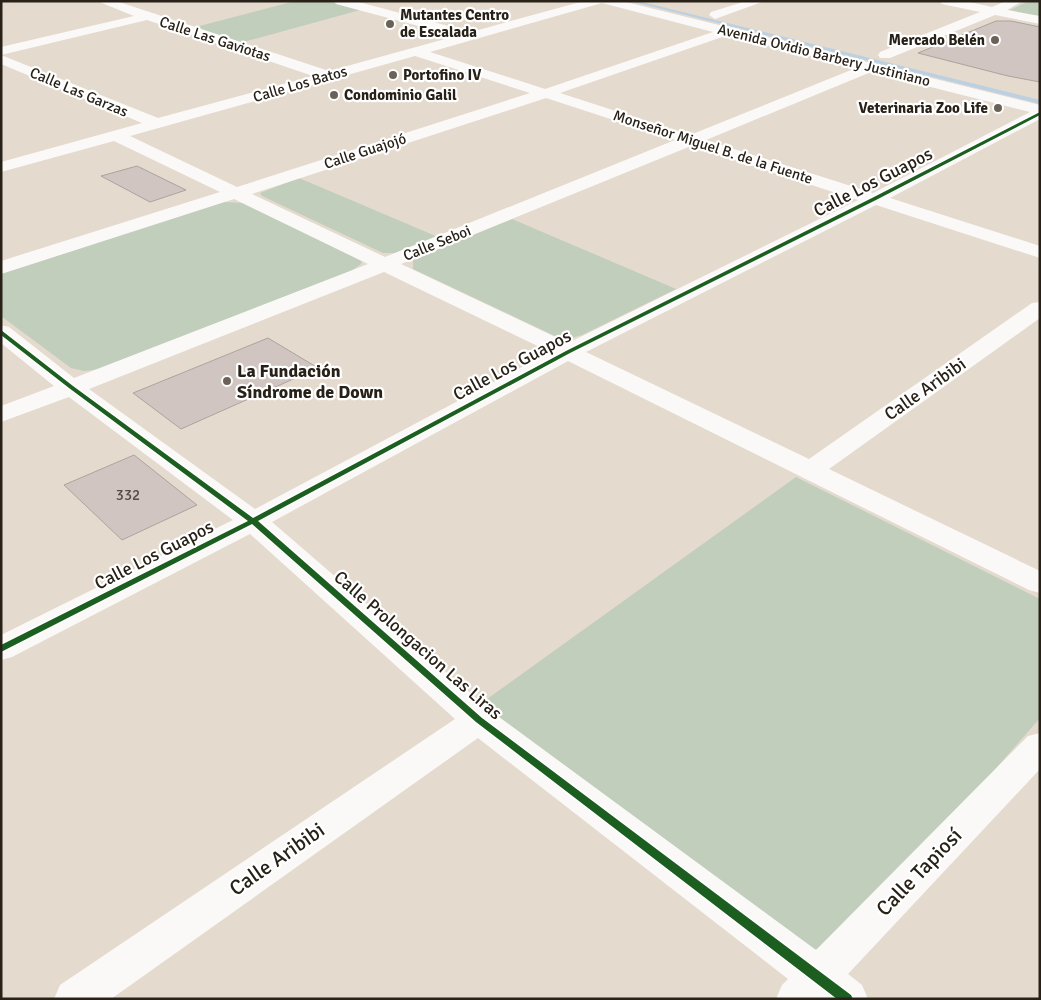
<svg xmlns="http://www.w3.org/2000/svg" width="1041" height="1000" font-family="Signika,sans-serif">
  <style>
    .green { fill: #c1cebc }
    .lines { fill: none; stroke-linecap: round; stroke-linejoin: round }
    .stream { fill: #bbd0e0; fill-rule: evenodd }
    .building { fill: #d1c5c2; stroke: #aca39f }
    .minor { fill: #fbf9f8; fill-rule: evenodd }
    .cycleway-casing { stroke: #fff; stroke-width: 3 }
    .cycleway { fill: #1b5e20; fill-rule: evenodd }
    .poi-dot { fill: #6a6258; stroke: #fff; stroke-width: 2 }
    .labels { text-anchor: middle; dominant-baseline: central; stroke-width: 4.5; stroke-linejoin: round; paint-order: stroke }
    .far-poi-label { font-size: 15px; font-weight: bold; fill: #282118; stroke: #fff; text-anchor: start }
    .far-street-label { font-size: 15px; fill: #282118; stroke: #fff }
    .number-label { font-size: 15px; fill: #544c44 }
    .street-label { font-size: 18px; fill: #282118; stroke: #fff }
    .poi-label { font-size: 18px; font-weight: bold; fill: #282118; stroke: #fff; text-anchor: start }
    .near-street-label { font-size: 21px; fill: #282118; stroke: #fff }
  </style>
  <rect width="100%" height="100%" fill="#e4dace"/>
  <g class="green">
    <path d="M295,1H327L360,10L240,43L192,28Z"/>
    <path d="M1029,1H1040V17L1010,10Z"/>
    <path d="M299,178L438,237L395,253H383L262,196L260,193Z"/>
    <path d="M223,202L244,203L362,261L361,264L350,272L102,369L84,371L71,368L1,316V274Z"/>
    <path d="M512,219L676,289L582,335L571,338L557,337L413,269V260Z"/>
    <path d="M796,477L1040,599V718L838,949H810L480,704Z"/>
  </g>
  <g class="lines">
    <path class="stream" d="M630,1H638L1040,100V104Z"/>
  </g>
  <g class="building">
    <path d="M996,21H1011L1040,27V82L1008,76L918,53Z"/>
    <path d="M137,166L186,190L150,202L101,176Z"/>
    <path d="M268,338L318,368L181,429L133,393Z"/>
    <path d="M134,455L197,505L122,540L64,485Z"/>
  </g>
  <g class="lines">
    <g class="minor">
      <path d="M97,1H116L329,71L456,36L336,4L334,1H355L471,32L584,1H622L1040,105V119L890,198L1040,246V258L876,205L586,352L809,459L1032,303L1040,302V318L829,469L1040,571V593L1029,590L568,361L272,522L491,711L816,950L1028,736L1040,733V769L848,974L862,985L868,999H776L782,985L788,979L478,738L111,999H54L60,985L455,719L250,534L12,657L1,660V635L233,520L69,397L1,422V406L54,386L1,343V325L9,327L74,378L368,264L234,199L1,274V261L220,192L114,141L1,172V162L142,123L1,64V47L134,16ZM602,3L713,32L545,89L430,52ZM147,20L313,76L158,118L1,55ZM728,35L856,68L690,135L560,93ZM415,56L530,93L237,187L130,136ZM871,72L1030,112L873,193L706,140ZM546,98L675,140L385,257L252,194ZM691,146L858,200L568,343L401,264ZM384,272L550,352L255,509L89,389Z"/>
      <path d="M746,1H765L715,19L709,15L711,12Z"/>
      <path d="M940,1H965L992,7L1006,1H1023L1007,10L1040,16V24L995,15L890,58H880L878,55L880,52L980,12L942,4Z"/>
    </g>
    <defs>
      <path id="cycleway" d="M1040,112V115L876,200L570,353L258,521L482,718L851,995L853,999H837L476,722L252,524L1,652V645L248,521L69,388L1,335V330L73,386L253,518L566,351L872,198Z"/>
    </defs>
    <use href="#cycleway" class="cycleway-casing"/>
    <use href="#cycleway" class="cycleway"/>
  </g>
  <g class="poi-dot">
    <circle cx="390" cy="24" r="5"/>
    <circle cx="995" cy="40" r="5"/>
    <circle cx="393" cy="75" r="5"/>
    <circle cx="334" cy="95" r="5"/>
    <circle cx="998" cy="108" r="5"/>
    <circle cx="227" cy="381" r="5"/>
  </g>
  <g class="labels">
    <g class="far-poi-label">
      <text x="400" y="15">Mutantes Centro<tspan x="400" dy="17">de Escalada</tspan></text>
      <text x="985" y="40" text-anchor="end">Mercado Belén</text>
      <text x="403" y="75">Portofino IV</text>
      <text x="344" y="95">Condominio Galil</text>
      <text x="988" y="108" text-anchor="end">Veterinaria Zoo Life</text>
    </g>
    <g class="far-street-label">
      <text transform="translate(215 39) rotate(18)">Calle Las Gaviotas</text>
      <text transform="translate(824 55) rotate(14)">Avenida Ovidio Barbery Justiniano</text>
      <text transform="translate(300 84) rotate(-16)">Calle Los Batos</text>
      <text transform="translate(79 92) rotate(23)">Calle Las Garzas</text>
      <text transform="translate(713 147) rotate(18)">Monseñor Miguel B. de la Fuente</text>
      <text transform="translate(365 151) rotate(-18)">Calle Guajojó</text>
      <text transform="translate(437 243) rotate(-22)">Calle Seboi</text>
    </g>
    <g class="number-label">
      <text x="128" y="495">332</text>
    </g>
    <g class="street-label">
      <text transform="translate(873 182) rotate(-27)">Calle Los Guapos</text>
      <text transform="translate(512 365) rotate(-28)">Calle Los Guapos</text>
      <text transform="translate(925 389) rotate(-35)">Calle Aribibi</text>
      <text transform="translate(154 555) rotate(-27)">Calle Los Guapos</text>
      <text transform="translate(418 645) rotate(41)">Calle Prolongacion Las Liras</text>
    </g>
    <g class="poi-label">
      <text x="237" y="371">La Fundación<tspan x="237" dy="21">Síndrome de Down</tspan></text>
    </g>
    <g class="near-street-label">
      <text transform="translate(277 859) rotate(-35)">Calle Aribibi</text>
      <text transform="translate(919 872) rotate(-46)">Calle Tapiosí</text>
    </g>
  </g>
  <rect width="1041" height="1000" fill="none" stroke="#282118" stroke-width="5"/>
</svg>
